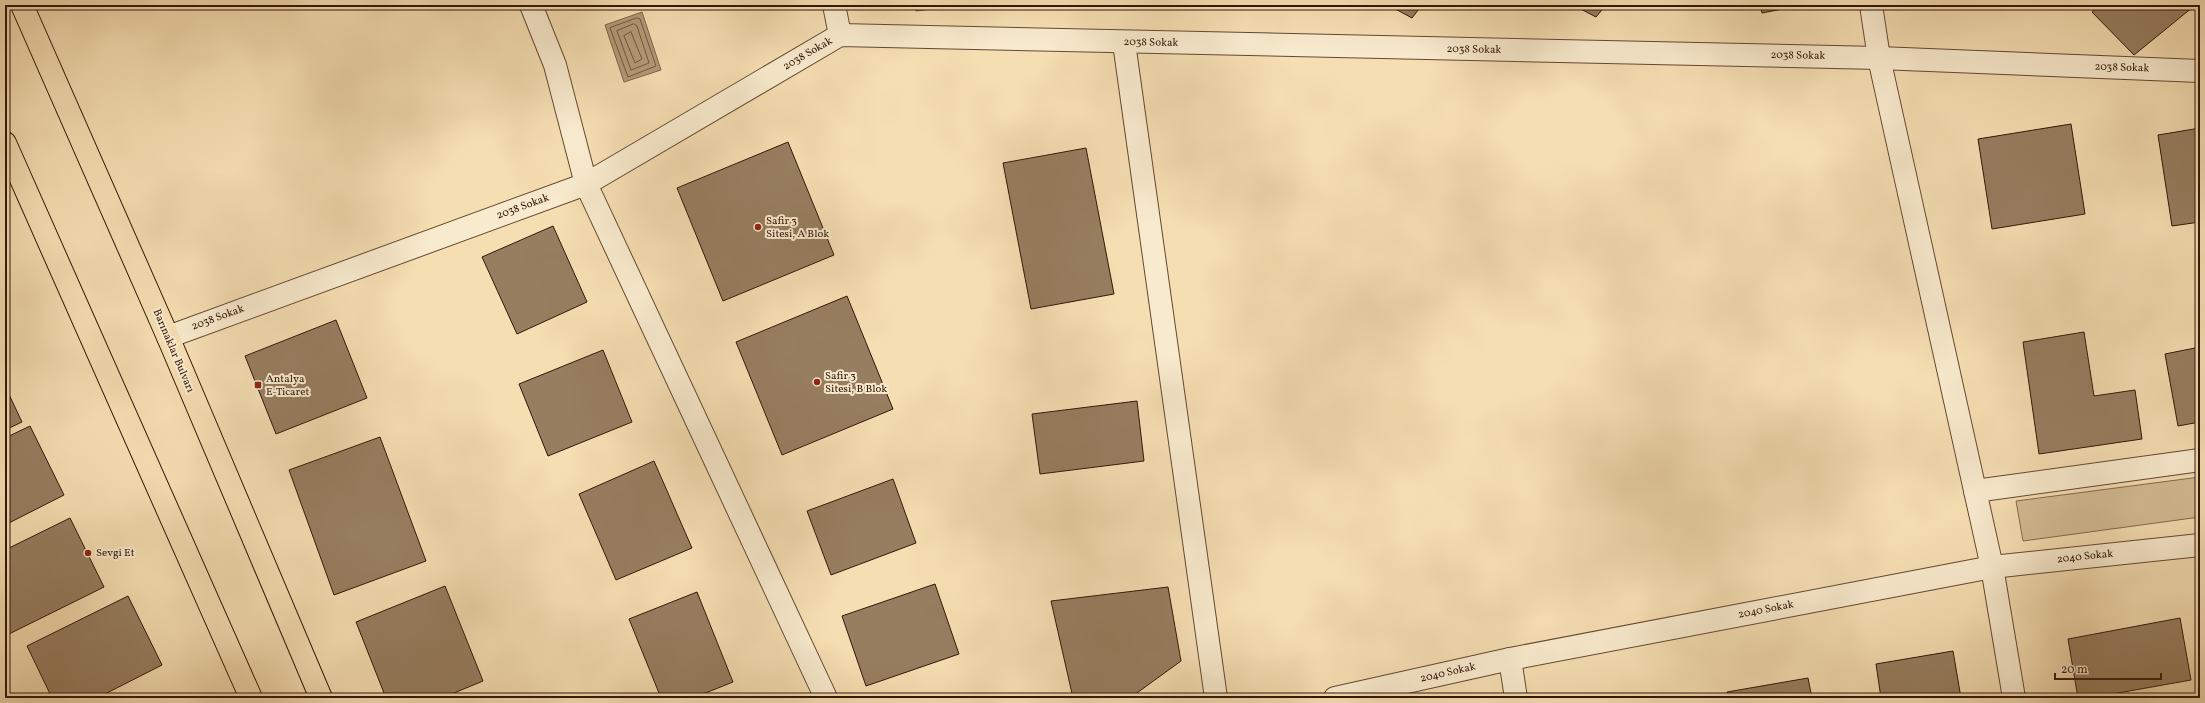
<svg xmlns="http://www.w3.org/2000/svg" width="2205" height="703" font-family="Vollkorn,serif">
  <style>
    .green { fill: #d4bc95; stroke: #836a4e }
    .water { fill: #b39a78; stroke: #7f664b }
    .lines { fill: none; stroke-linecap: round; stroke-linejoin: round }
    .shore { stroke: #725840; stroke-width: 1 }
    .building { fill: #977e60; stroke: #321708 }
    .minor-casing { stroke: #634932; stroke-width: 24 }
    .major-casing { stroke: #321708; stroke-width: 24 }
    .minor { stroke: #f8eacd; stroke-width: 22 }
    .major { stroke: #f5deb2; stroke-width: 22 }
    .poi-dot { fill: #8f2418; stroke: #f8eacd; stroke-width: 1.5 }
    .labels { text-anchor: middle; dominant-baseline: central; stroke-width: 4; stroke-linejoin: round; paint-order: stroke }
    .street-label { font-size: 11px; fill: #321708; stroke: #f8eacd }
    .poi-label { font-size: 11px; fill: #321708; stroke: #f8eacd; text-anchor: start }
  </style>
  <rect width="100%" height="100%" fill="#f5deb2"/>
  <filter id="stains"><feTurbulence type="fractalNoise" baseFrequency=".005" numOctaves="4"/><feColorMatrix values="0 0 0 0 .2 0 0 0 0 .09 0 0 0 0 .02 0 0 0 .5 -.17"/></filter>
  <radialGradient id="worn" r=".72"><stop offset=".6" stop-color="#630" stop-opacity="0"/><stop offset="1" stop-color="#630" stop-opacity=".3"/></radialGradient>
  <path class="green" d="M2200,477V517L2023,541L2016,501Z"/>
  <g class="water">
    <path d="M915,5H964L916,11Z"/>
    <path d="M642,12L661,70L624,82L605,25Z"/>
  </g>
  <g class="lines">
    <g class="shore">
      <path d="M637,18L640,19L656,66L628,77L610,28Z"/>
      <path d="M634,24L637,26L649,63L631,70L617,31Z"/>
      <path d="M631,32L642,59L635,63L624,36Z"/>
    </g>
  </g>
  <g class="building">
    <path d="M1388,5H1422L1412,18Z"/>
    <path d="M1573,5H1606L1596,17Z"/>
    <path d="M1760,5H1803L1762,13Z"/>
    <path d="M2100,5H2191L2193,7L2134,55L2092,12Z"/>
    <path d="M2071,124L2085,214L1992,229L1978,139Z"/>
    <path d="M2200,128V222L2172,226L2158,135Z"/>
    <path d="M788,142L834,255L723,301L677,188Z"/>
    <path d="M1086,148L1114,294L1031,309L1003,163Z"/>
    <path d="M553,226L587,302L517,334L482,257Z"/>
    <path d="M847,296L893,409L782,455L736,342Z"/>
    <path d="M336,320L367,398L276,434L245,356Z"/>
    <path d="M2084,332L2094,396L2135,390L2142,439L2039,454L2023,342Z"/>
    <path d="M2200,347V422L2178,426L2165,354Z"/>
    <path d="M603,350L632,422L548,456L519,384Z"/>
    <path d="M5,386L22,422L5,430Z"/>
    <path d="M1137,401L1144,461L1040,474L1032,414Z"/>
    <path d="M30,426L64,495L5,525V438Z"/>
    <path d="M380,437L426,561L334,595L289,470Z"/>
    <path d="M654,461L692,548L616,580L579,494Z"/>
    <path d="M893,479L916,543L831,575L807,511Z"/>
    <path d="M70,518L104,587L5,636V550Z"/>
    <path d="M935,584L959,654L866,686L842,616Z"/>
    <path d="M445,586L483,681L442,698H386L356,622Z"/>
    <path d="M1168,587L1181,661L1130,698H1073L1051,601Z"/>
    <path d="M697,592L733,682L693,698H661L629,619Z"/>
    <path d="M128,596L162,665L97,698H52L27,646Z"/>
    <path d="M2180,618L2191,680L2090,698H2078L2068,639Z"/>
    <path d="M1953,651L1961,698H1881L1876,664Z"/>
    <path d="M1808,678L1812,698H1728L1727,692Z"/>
  </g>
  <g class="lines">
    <defs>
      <g id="minor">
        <path d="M531,5L555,65L586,184L826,698"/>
        <path d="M834,5L840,35"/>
        <path d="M1871,5L1879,58L1992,567L2014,698"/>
        <path d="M1124,43L1216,698"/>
        <path d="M168,337L586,184L840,35L1879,58L2200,71"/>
        <path d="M1975,491L2200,460"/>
        <path d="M1510,659L1516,698"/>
        <path d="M1335,698L1510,659L1992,567L2200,545"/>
      </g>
      <g id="major">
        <path d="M22,5L168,337L321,698"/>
        <path d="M5,143L251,698"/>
      </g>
    </defs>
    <use href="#minor" class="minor-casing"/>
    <use href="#major" class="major-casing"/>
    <use href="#minor" class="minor"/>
    <use href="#major" class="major"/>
  </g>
  <g class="poi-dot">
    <circle cx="758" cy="227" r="4"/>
    <circle cx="817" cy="382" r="4"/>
    <rect x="254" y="381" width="8" height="8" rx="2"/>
    <circle cx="88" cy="553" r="4"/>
  </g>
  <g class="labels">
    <g class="street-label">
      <text transform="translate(1151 43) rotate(1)">2038 Sokak</text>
      <text transform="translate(1474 50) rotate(1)">2038 Sokak</text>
      <text transform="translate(808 54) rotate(-30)">2038 Sokak</text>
      <text transform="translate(1798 56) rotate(1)">2038 Sokak</text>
      <text transform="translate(2122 68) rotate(2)">2038 Sokak</text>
      <text transform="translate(523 207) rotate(-20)">2038 Sokak</text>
      <text transform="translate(218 318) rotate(-20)">2038 Sokak</text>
      <text transform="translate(173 351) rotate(67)">Barınaklar Bulvarı</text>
      <text transform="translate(2085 557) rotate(-6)">2040 Sokak</text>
      <text transform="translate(1766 610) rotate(-11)">2040 Sokak</text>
      <text transform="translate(1448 673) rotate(-13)">2040 Sokak</text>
    </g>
    <g class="poi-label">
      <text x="766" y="221">Safir 3<tspan x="766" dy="13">Sitesi, A Blok</tspan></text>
      <text x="825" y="376">Safir 3<tspan x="825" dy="13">Sitesi, B Blok</tspan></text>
      <text x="266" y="379">Antalya<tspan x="266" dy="13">E-Ticaret</tspan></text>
      <text x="96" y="553">Sevgi Et</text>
    </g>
  </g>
  <rect width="2205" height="703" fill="none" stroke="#f5deb2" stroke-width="20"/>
  <rect x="6" y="6" width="2193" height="691" fill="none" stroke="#321708" stroke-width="2"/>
  <rect x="10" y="10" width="2185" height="683" fill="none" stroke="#321708"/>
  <path d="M2055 673v6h106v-6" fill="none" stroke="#321708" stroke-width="2"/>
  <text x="2061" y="673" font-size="12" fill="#321708" stroke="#f8eacd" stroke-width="3" paint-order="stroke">20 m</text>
  <rect width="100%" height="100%" filter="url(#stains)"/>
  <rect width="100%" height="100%" fill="url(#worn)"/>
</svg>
